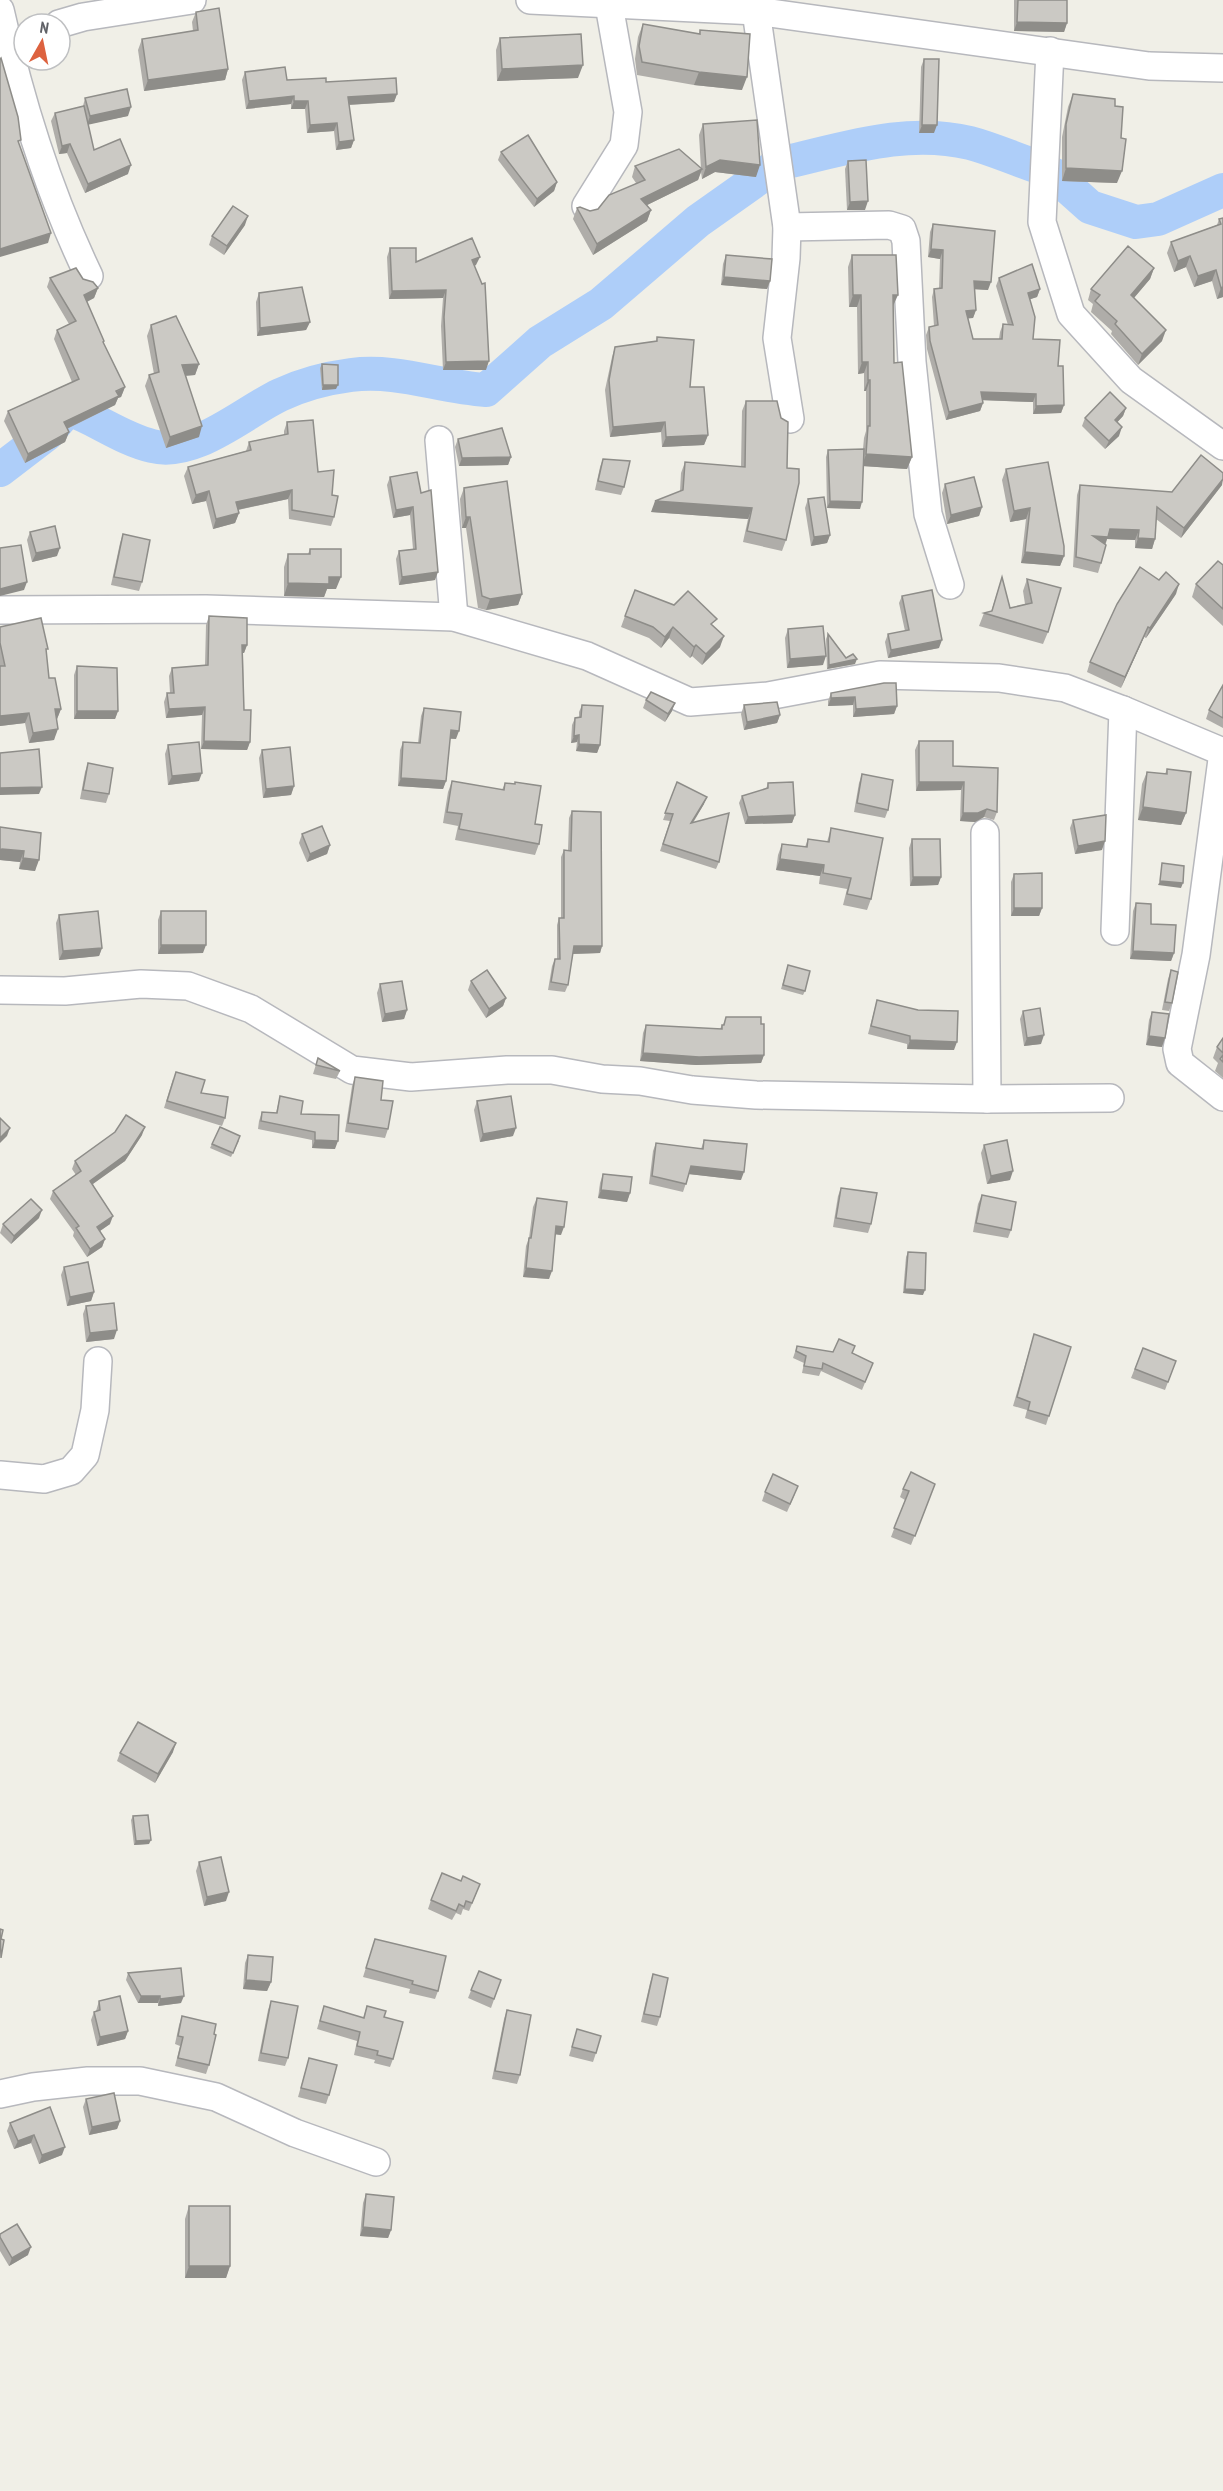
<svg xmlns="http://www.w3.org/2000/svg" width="1223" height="2491" font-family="'PT Sans Narrow',sans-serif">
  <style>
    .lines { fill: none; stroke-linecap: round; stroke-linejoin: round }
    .river { stroke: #aecef9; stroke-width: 34 }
    .minor-casing { stroke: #b7b8bd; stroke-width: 30 }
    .minor { stroke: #fff; stroke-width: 27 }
    .wall { fill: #afada9 }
    .shaded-wall { fill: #8e8d89 }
    .building { fill: #cbc9c4; stroke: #8e8d89; stroke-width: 1.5 }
  </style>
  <rect width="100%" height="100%" fill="#f0efe7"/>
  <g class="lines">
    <g class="river">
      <path d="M787,162C848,148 907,128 970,143C993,149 1014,159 1036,166"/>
      <path d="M1053,174L1090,207L1136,222L1158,219L1223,190"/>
      <path d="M0,470L47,434L68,409C97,419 122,439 152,446C195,457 244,412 280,395C301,385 328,378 351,375C398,369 439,387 486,390L540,342L601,304L698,221L773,168"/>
    </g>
    <defs>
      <g id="minor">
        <path d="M530,0L756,11L1149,66L1223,68"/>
        <path d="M0,10C20,100 49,193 89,276"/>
        <path d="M756,11L787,227L786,258L777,338L790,419"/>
        <path d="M59,24L83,17L192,0"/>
        <path d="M1050,51L1042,222L1071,314L1131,380L1223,446"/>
        <path d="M586,206L624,145L628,112L609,5"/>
        <path d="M787,227L889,225L902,229L906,241L912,362L928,514L950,585"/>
        <path d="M439,440L454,617"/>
        <path d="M0,610L206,609L454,617L587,656L690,702L768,696L880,675L999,678L1065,688L1123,710L1223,752"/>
        <path d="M1223,752L1196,955L1177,1049L1180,1063L1223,1097"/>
        <path d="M985,833L987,1099"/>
        <path d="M1115,931L1123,710"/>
        <path d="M0,990L65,991L141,984L188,986L251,1009L352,1070L411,1077L507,1070H552L602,1079L640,1081L692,1090L756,1095L987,1099L1110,1098"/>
        <path d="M0,1475L44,1479L71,1471L85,1455L95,1410L98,1361"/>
        <path d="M0,2094L33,2087L88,2081H140L216,2097L295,2133L376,2162"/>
      </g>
    </defs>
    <use href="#minor" class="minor-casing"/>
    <use href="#minor" class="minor"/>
  </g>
  <g class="wall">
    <path d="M1014,0H1067V23L1064,32L1014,31Z"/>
    <path d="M196,12L228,69L225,80L144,91L138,50L142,39L193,31L192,22Z"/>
    <path d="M643,24L699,34L700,30L742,90L694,85L637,75L635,59L638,37Z"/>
    <path d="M500,38L578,78L497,81L496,50Z"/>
    <path d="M924,59L934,133H919L921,67Z"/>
    <path d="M245,72L287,80L326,82L397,94L394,102L349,105L354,140L351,148L336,150L334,131L307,133L305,109H291V104L246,109L242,80Z"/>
    <path d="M1073,94L1117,183L1062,181V137L1068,107Z"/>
    <path d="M85,98L128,116L88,124L94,150L128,174L85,193L67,153L59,154L51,121L55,113L83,106Z"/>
    <path d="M703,124L756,177L715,172L702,179L701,172L698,180L647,205L651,210L647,221L593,255L573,219L577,208L590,211L598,209L636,183L632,177L635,166L701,169L699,135Z"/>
    <path d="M501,152L557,182L554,191L534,207L498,160Z"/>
    <path d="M848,161L865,210H847L845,169Z"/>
    <path d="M1223,218V297L1217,299L1212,281L1194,287L1186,267L1174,272L1167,253L1171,242L1217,225L1219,219Z"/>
    <path d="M933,224L988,290L974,289L976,310L973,318H968L973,339H999L1000,332L1003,324L1008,325L996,286L999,278L1040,289L1037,297L1030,299L1033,339L1058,366L1064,405L1061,413L1033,414V402L983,400V403L980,411L946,420L927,349L926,335L929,327L934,326L932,297L934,289H939L940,259L928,257L930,232Z"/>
    <path d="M245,225L224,255L209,245L212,236Z"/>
    <path d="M390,248L416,262L476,265L474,266L486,370H443L441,326L443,298L389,299L387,257Z"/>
    <path d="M726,255L770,281L767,289L721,285L723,264Z"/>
    <path d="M852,255L893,306L894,363L912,457L907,469L863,466L860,509L827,508L826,457L828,450L863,449L864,438L866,431V391H864V373L858,374L857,307H849L848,267Z"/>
    <path d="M1154,268L1150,279L1134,298L1162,341L1138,365L1111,334L1112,331L1091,312L1093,304L1088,300L1091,289Z"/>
    <path d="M50,278L83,279L98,288L94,298L87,302L103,343L125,387L121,397L118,398L115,405L67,429L69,432L65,442L25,463L4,421L8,411L72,382L54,339L57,330L69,324L47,287Z"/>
    <path d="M259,293L310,322L306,330L257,336L256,302Z"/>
    <path d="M151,325L199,364L195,375L186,376L199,437L166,448L145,386L149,375L154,374L147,336Z"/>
    <path d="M657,337L690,387L708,435L704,445L662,447L661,432L610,437L605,390L612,357L615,347L656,341Z"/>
    <path d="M322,364L336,389L322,390L320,368Z"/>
    <path d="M746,401L786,540L782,551L743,542L748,519L651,512L680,491L681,473L685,462L741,467L742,411Z"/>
    <path d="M1126,408L1123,416L1117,422L1119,436L1105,449L1082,426L1085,418Z"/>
    <path d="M287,422L332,495L334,517L331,526L289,519L288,499L238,510L239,513L235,523L213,529L206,501L192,504L184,476L188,467L246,451L249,442L284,435V431Z"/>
    <path d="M458,439L511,457L508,465L459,466L455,447Z"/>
    <path d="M603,459L624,487L621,495L595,490L600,467Z"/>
    <path d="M1006,469L1064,556L1060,566L1021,563L1026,519L1010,522L1002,480Z"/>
    <path d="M417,472L435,580L399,585L396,559L399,551L413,549L410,515L393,518L387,485L390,477Z"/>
    <path d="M945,484L982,507L979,516L947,524L942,493Z"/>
    <path d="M1080,485L1172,492L1222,485L1181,538L1156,519L1155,539L1152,549L1135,548V540L1107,539L1101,563L1098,573L1073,567L1077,495Z"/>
    <path d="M464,488L522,594L518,605L486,610L478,608L466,528H462L460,499Z"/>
    <path d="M808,499L830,535L827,543L811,546L805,508Z"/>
    <path d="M30,532L57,556L32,562L27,540Z"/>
    <path d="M123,534L142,582L139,591L111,585L120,543Z"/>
    <path d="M310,549L336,589H327L324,597L284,596V567L288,554H308Z"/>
    <path d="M1223,565V626L1192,597L1196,584Z"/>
    <path d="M1002,577L1010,608L1025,604L1023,591L1027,579L1048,632L1043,644L979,626L984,613L991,612Z"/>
    <path d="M1176,594L1146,638L1144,637L1121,688L1087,672L1090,662Z"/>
    <path d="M902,596L939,648L888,658L885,642L888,634L905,631L899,603Z"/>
    <path d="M209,616L247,645L244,653H243L244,710L250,742L247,750L201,749L202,715L166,718L164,702L167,693H170L169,676L172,668L205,665L206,625Z"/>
    <path d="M625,616L714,627L720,647L702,665L692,656L690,658L669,638L661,648L649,638L621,627Z"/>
    <path d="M0,627L46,654L49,678L61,709L57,719H56L54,740L29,743L25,723L0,726Z"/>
    <path d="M788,629L823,665L787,668L785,638Z"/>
    <path d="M828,634L846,658L855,664L827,669L826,639Z"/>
    <path d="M77,666L118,711L115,719H74V675Z"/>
    <path d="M1223,685V728L1206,719L1209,710Z"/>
    <path d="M831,693L897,706L894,714L853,717V705L828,706V701Z"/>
    <path d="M646,700L672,711L665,722L643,708Z"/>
    <path d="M582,705L600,745L597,753L576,751L577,742L571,743L572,725L575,718L579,717V712Z"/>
    <path d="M744,705L780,715L777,723L744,730L741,714Z"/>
    <path d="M424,708L456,739H450L446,781L443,789L398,786L400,750L403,742L418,743L421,716Z"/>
    <path d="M919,741L953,766L997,812L994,820L984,817L975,822L960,821L961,790L916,791L915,750Z"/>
    <path d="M168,745L199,781L168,785L165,754Z"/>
    <path d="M262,750L294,786L291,795L263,798L259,758Z"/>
    <path d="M88,763L109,794L106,803L80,799L85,772Z"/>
    <path d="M1167,769L1186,813L1181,825L1138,820L1142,784L1147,772L1165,774Z"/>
    <path d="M862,774L888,810L885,818L854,812L859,783Z"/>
    <path d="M452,781L502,790L505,783L535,824L539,844L535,855L455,840L458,826L443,823L448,792Z"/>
    <path d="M677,782L704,804L693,823L719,862L716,869L660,851L670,821L663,820Z"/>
    <path d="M768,783L795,815L792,823L745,824L739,803L742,796L766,789Z"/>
    <path d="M572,811L602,946L600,953L573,954L568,985L565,992L548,990L552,966L555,959H557V925L559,918H561V857L564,850L568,851L569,818Z"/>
    <path d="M1073,820L1102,850L1075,854L1070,828Z"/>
    <path d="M0,827L41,833L35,871L19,869L20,862L0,860Z"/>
    <path d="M831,828L871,899L867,910L843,905L847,889L819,884L820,876L776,870L778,855L782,844L805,847L808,839L827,842Z"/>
    <path d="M302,834L330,845L327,854L307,862L299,843Z"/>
    <path d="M912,839L941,877L938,885L910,886L909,848Z"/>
    <path d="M1014,874L1042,908L1039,916H1011V882Z"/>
    <path d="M1136,903L1174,953L1171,961L1130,959L1133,911Z"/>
    <path d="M161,911L203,953L158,954V920Z"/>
    <path d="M59,915L102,948L99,956L59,960L56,923Z"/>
    <path d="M788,965L805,991L803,995L781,989Z"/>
    <path d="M1171,970L1172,1003L1169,1011L1162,1010L1168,979Z"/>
    <path d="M471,981L506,998L503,1006L486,1018L468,990Z"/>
    <path d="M380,984L407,1010L404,1019L382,1022L377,993Z"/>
    <path d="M877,1000L954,1050L907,1049V1044L868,1034Z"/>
    <path d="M1023,1011L1041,1044L1024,1046L1020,1019Z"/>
    <path d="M1152,1012L1162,1047L1146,1045L1149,1020Z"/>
    <path d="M726,1017L761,1024L764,1055L761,1063L696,1065L640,1061L643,1033L646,1025L720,1029L722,1025H723Z"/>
    <path d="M1223,1038V1078L1215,1071L1218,1063L1213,1058L1217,1047Z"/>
    <path d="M318,1058L340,1071L336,1079L313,1074Z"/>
    <path d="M355,1077L381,1100L388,1129L385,1138L345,1132L352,1086Z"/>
    <path d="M173,1079L201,1093L225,1118L222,1126L164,1108Z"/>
    <path d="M280,1096L301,1114L335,1149L312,1148V1140L258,1129L259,1121L262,1112L276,1113Z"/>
    <path d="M477,1101L513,1136L480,1142L474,1110Z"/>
    <path d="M220,1127L239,1141L231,1157L210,1148Z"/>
    <path d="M142,1135L125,1161L93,1184L110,1224L100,1231L105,1239L102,1247L87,1257L73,1236L74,1232L50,1199L53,1191L76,1175L72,1169L75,1161Z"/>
    <path d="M704,1140L741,1180L689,1174L683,1192L649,1184L653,1151L656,1143L701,1149Z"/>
    <path d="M984,1145L1010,1180L987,1184L981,1153Z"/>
    <path d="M603,1174L630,1193L627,1202L598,1198L600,1183Z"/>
    <path d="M841,1188L871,1224L868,1233L833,1227L838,1196Z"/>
    <path d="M982,1195L1011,1230L1008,1238L973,1232L978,1204Z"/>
    <path d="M537,1198L561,1235L555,1234L549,1279L523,1277L526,1246L529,1238L533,1207Z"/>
    <path d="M39,1218L11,1244L0,1233L3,1224Z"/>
    <path d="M908,1252L923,1295L903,1293L906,1257Z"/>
    <path d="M64,1267L94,1292L91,1301L67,1306L61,1275Z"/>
    <path d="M86,1306L114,1339L86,1342L83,1314Z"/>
    <path d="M1034,1334L1071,1347L1046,1425L1025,1418L1027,1410L1013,1406Z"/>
    <path d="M797,1346L833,1352L852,1353L873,1363L862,1390L821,1371L819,1376L802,1373L804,1363L793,1358Z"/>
    <path d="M1143,1348L1176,1361L1165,1390L1131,1378Z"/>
    <path d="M935,1484L911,1545L891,1537L905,1500L900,1497L903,1489Z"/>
    <path d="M765,1492L795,1494L787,1512L762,1501Z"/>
    <path d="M173,1752L155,1783L117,1761L120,1753Z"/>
    <path d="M133,1816L149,1844L134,1845L131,1820Z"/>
    <path d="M199,1862L226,1901L204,1906L196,1871Z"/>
    <path d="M477,1892L469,1911L463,1909L461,1915L456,1913L452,1920L428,1909L431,1900Z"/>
    <path d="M375,1939L438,1991L435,1999L409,1993L410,1989L363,1977Z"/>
    <path d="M248,1955L271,1982L267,1991L243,1989L245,1963Z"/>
    <path d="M479,1971L501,1980L491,2008L468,1998Z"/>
    <path d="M128,1973L181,2003L158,2006V2003H138L126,1980Z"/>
    <path d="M653,1974L660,2017L657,2026L641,2022L650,1983Z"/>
    <path d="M99,2001L128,2031L125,2039L97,2046L91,2020L94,2012L96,2011Z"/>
    <path d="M271,2001L288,2058L285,2066L258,2061L268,2010Z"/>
    <path d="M324,2006L363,2018L367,2006L384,2017L393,2059L390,2067L374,2063L375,2060L354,2055L357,2041L317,2029Z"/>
    <path d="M507,2010L520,2075L517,2084L492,2079L504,2019Z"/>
    <path d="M182,2016L214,2034L209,2065L206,2074L175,2066L180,2046L175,2044L179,2025Z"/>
    <path d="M577,2029L596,2053L593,2062L569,2056Z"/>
    <path d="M309,2058L329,2095L326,2104L298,2097Z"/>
    <path d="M86,2099L120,2121L117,2129L89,2135L83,2107Z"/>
    <path d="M50,2107L62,2155L39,2164L31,2143L14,2149L7,2131L10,2123Z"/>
    <path d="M366,2194L391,2230L388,2238L360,2236L363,2203Z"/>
    <path d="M189,2206L230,2266L226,2278H185V2219Z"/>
    <path d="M0,2237L28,2255L9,2266L0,2251Z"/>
  </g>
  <g class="shaded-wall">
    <path d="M1017,22L1067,23L1064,32L1014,31Z"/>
    <path d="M583,65L578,78L497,81L502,69Z"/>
    <path d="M228,69L225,80L144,91L148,80Z"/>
    <path d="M699,72L747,77L742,90L694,85Z"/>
    <path d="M397,94L394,102L345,105L348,97Z"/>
    <path d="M294,96L291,104L246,109L249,101Z"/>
    <path d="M294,101H308L305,109H291Z"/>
    <path d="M131,107L128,116L87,125L90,116Z"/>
    <path d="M337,123L334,131L307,133L310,125Z"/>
    <path d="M922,125H937L934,133H919Z"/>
    <path d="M354,140L351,148L336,150L339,142Z"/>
    <path d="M70,144L67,153L59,154L62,146Z"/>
    <path d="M720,160L760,165L756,177L715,172L702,179L706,167Z"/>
    <path d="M131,165L128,174L85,193L88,184Z"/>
    <path d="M1066,168L1122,171L1117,183L1062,181Z"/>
    <path d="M702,169L698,180L637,210L641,199Z"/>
    <path d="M557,182L554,191L534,207L537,199Z"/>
    <path d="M868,201L865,210H847L850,202Z"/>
    <path d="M651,210L647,221L593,255L597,244Z"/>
    <path d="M248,216L245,225L224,255L227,246Z"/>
    <path d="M51,233L48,243L0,257V249Z"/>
    <path d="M931,249L943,250L940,259L928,257Z"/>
    <path d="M1190,256L1186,267L1174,272L1178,261Z"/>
    <path d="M480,257L476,265L468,268L472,260Z"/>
    <path d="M1154,268L1150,279L1127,306L1131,295Z"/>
    <path d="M1216,270L1212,281L1194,287L1198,276Z"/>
    <path d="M724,277L770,281L767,289L721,285Z"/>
    <path d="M974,281L991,282L988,290L971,289Z"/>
    <path d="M1223,287V297L1217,299L1221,288Z"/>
    <path d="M98,288L94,298L80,305L84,295Z"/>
    <path d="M1040,289L1037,297L1025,301L1028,293Z"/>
    <path d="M446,290L443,298L389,299L392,291Z"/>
    <path d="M853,295H861L857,307H849Z"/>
    <path d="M893,295H898L893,306H889Z"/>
    <path d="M976,310L973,318L963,319L966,311Z"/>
    <path d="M310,322L306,330L257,336L260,328Z"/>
    <path d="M1166,330L1162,341L1138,365L1142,354Z"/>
    <path d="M489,361L486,370H443L446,362Z"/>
    <path d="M862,362H868L864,373L858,374Z"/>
    <path d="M199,364L195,375L178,376L182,365Z"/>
    <path d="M868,380H870L866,391H864Z"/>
    <path d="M323,385H338L336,389L322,390Z"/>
    <path d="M125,387L121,397L118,398L115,405L60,432L64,422Z"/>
    <path d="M981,392L1036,394L1033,402L978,400Z"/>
    <path d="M983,403L980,411L946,420L949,412Z"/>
    <path d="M1064,405L1061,413L1033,414L1036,406Z"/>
    <path d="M1126,408L1123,416L1112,428L1115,420Z"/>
    <path d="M665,422L661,432L610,437L613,427Z"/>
    <path d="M202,426L199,437L166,448L170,437Z"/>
    <path d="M1122,427L1119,436L1105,449L1109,441Z"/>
    <path d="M69,432L65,442L25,463L28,454Z"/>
    <path d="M708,435L704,445L662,447L666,437Z"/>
    <path d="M866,454L912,457L907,469L862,466Z"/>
    <path d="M511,457L508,465L459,466L462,458Z"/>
    <path d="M1223,479L1222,485L1181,538L1184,528Z"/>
    <path d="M292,490L288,499L232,511L236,502Z"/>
    <path d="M209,491L206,501L192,504L196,495Z"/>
    <path d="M655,501L752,508L748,519L651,512Z"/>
    <path d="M830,501L862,502L860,509L827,508Z"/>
    <path d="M413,507L410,515L393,518L396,510Z"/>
    <path d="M982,507L979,516L947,524L951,515Z"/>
    <path d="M1030,508L1026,519L1010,522L1014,511Z"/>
    <path d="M239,513L235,523L213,529L216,519Z"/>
    <path d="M466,517H470L466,528H462Z"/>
    <path d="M1110,529L1139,530L1135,540L1107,539L1104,547L1093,536Z"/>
    <path d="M830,535L827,543L811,546L814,537Z"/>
    <path d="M1138,538L1155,539L1152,549L1135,548Z"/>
    <path d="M60,548L57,556L32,562L36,553Z"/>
    <path d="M1025,552L1064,556L1060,566L1021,563Z"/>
    <path d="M438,572L435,580L399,585L402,577Z"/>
    <path d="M329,577H341L336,589H327L324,597L284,596L288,583Z"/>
    <path d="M27,582L24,590L0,596V589Z"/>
    <path d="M1179,584L1176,594L1146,638L1150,628Z"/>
    <path d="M522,594L518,605L486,610L490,599Z"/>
    <path d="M673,627L669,638L661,648L665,637Z"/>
    <path d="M1148,627L1144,637L1121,688L1125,677Z"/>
    <path d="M724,636L720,647L702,665L706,654Z"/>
    <path d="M942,640L939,648L888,658L891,650Z"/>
    <path d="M242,645H247L244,653H239Z"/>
    <path d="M696,645L692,656L690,658L694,647Z"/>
    <path d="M826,656L823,665L787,668L790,659Z"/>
    <path d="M857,659L855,664L827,669L829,665Z"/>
    <path d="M855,697L853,705L828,706L831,698Z"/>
    <path d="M675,703L672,711L665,722L668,714Z"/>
    <path d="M897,706L894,714L853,717L856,709Z"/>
    <path d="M205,707L202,715L166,718L169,709Z"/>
    <path d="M55,709H61L57,719H51Z"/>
    <path d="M77,711H118L115,719H74Z"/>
    <path d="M29,713L25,723L0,726V716Z"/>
    <path d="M780,715L777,723L744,730L747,722Z"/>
    <path d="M58,729L54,740L29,743L33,733Z"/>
    <path d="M451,730L459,731L456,739L448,738Z"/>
    <path d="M579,735L577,742L571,743L574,736Z"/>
    <path d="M204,741L250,742L247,750L201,749Z"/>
    <path d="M579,744L600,745L597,753L576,751Z"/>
    <path d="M202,773L199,781L168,785L172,776Z"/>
    <path d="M401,778L446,781L443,789L398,786Z"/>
    <path d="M919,782H964L961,790L916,791Z"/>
    <path d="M294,786L291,795L263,798L266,789Z"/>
    <path d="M42,787L39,794L0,795V788Z"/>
    <path d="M707,797L704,804L688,830L691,823Z"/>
    <path d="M1143,807L1186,813L1181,825L1138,820Z"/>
    <path d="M987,809L984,817L975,822L960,821L963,813Z"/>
    <path d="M795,815L792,823L745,824L748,817Z"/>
    <path d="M1105,841L1102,850L1075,854L1078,846Z"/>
    <path d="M330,845L327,854L307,862L310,854Z"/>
    <path d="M2,849L24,851L20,862L0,860V850Z"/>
    <path d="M23,858L39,860L35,871L19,869Z"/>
    <path d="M780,859L824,865L820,876L776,870Z"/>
    <path d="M913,877H941L938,885L910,886Z"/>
    <path d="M1160,881L1183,883L1181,888L1158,885Z"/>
    <path d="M1014,908H1042L1039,916H1011Z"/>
    <path d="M161,945H206L203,953L158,954Z"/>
    <path d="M574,946H602L600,953L571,954Z"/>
    <path d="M102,948L99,956L59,960L63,951Z"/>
    <path d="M1133,951L1174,953L1171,961L1130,959Z"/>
    <path d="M506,998L503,1006L486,1018L489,1009Z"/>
    <path d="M407,1010L404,1019L382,1022L385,1014Z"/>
    <path d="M1044,1035L1041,1044L1024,1046L1027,1038Z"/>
    <path d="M1149,1036L1165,1038L1162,1047L1146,1045Z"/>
    <path d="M910,1040L957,1042L954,1050L907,1049Z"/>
    <path d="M643,1053L764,1055L761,1063L696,1065L640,1061Z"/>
    <path d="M145,1127L142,1135L125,1161L87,1188L90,1181Z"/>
    <path d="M10,1128L7,1136L0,1143V1138Z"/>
    <path d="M516,1128L513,1136L480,1142L483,1134Z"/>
    <path d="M315,1140L338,1141L335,1149L312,1148Z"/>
    <path d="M691,1166L744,1172L741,1180L688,1174Z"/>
    <path d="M1013,1171L1010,1180L987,1184L991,1176Z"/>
    <path d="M601,1190L630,1193L627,1202L598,1198Z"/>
    <path d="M42,1210L39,1218L11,1244L14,1236Z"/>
    <path d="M113,1216L110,1224L94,1235L97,1227Z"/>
    <path d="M556,1226L564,1227L561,1235L553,1234Z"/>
    <path d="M105,1239L102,1247L87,1257L90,1249Z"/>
    <path d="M526,1268L552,1271L549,1279L523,1277Z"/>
    <path d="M905,1289L925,1290L923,1295L903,1293Z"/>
    <path d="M94,1292L91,1301L67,1306L70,1297Z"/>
    <path d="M117,1330L114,1339L86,1342L90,1333Z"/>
    <path d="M176,1743L173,1752L155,1783L158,1774Z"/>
    <path d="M151,1840L149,1844L134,1845L136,1841Z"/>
    <path d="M229,1892L226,1901L204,1906L207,1897Z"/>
    <path d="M246,1980L271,1982L267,1991L243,1989Z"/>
    <path d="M141,1996H160L158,2003H138Z"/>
    <path d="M184,1996L181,2003L158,2006L160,1999Z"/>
    <path d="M128,2031L125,2039L97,2046L100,2037Z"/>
    <path d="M120,2121L117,2129L89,2135L92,2127Z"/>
    <path d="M34,2135L31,2143L14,2149L18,2141Z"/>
    <path d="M65,2147L62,2155L39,2164L42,2155Z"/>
    <path d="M363,2227L391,2230L388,2238L360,2236Z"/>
    <path d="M31,2247L28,2255L9,2266L12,2258Z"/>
    <path d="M189,2266H230L226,2278H185Z"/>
  </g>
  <g class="building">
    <path d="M1018,0H1067V23L1017,22Z"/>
    <path d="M219,8L228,69L148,80L142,39L198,30L196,12Z"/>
    <path d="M643,24L700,34V30L750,34L747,77L699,72L642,62L639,46Z"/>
    <path d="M581,34L583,65L502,69L500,38Z"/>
    <path d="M1,58L18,117L21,140L18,141L51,233L0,249V59Z"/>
    <path d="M924,59H939L937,125H922Z"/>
    <path d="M285,67L287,80L326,78V82L396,78L397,94L348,97L354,140L339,142L337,123L310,125L308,101H294V96L249,101L245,72Z"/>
    <path d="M127,89L131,107L90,116L85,98Z"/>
    <path d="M1073,94L1115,99V106L1123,107L1121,138L1126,139L1122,171L1066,168V124Z"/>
    <path d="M84,106L94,150L120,139L131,165L88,184L70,144L62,146L55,113Z"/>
    <path d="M757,120L760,165L720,160L706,167L703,124Z"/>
    <path d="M528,135L557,182L537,199L501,152Z"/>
    <path d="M679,149L702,169L641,199L651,210L597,244L577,208L580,207L590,211L598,209L609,195L645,180L635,166Z"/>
    <path d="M866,160L868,201L850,202L848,161Z"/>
    <path d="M233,206L248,216L227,246L212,236Z"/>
    <path d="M1223,218V287L1221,288L1216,270L1198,276L1190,256L1178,261L1171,242L1221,224L1219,219Z"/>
    <path d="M933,224L995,231L991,282L974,281L976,310L966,311L973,339H1002L1003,324L1013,325L999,278L1032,264L1040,289L1028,293L1035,317L1033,339L1060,340L1058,366H1063L1064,405L1036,406V394L981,392L983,403L949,412L930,341L929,327L938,325L934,289L942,288L943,250L931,249Z"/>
    <path d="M472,238L480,257L472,260L482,284L485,283L489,361L446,362L444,317L446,290L392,291L390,248H416V262Z"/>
    <path d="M1128,246L1154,268L1131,295L1166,330L1142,354L1115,324L1117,321L1095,301L1100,295L1091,289Z"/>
    <path d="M726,255L772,259L770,281L724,277Z"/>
    <path d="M852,255H896L898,295H893L894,363L902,362L912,457L866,454L868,426H870V380H868V362H862L861,295H853Z"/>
    <path d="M76,268L83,279L93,282L98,288L84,295L104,341L103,342L125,387L116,391L119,396L64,422L69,432L28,454L8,411L79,379L57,330L76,321L50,278Z"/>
    <path d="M302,287L310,322L260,328L259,293Z"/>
    <path d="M176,316L199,364L182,365L202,426L170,437L149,375L159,372L151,325Z"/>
    <path d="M657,337L694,340L690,387H704L708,435L666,437L665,422L613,427L609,380L615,347L657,341Z"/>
    <path d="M322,364L338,365V385H323Z"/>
    <path d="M1110,392L1126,408L1115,420L1122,427L1109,441L1085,418Z"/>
    <path d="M746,401H777L781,418L788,422L787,468L799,469V483L786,540L747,531L752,508L655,501L683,490L685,462L745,467Z"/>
    <path d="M313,420L318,472L334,470L332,495L338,496L334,517L292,510V490L236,502L239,513L216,519L209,491L196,495L188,467L251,450L249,442L288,434L287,422Z"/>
    <path d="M502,428L511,457L462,458L458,439Z"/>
    <path d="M864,449L862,502L830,501L828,450Z"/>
    <path d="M1201,455L1223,473V479L1184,528L1157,507L1155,539L1138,538L1139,530L1110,529L1108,537L1093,536L1106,545L1101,563L1076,557L1080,485L1172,492Z"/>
    <path d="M603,459L630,461L624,487L598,481Z"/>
    <path d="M1048,462L1064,546V556L1025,552L1030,508L1014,511L1006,469Z"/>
    <path d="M417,472L421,493L431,490L438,572L402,577L399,551L416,549L413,507L396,510L390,477Z"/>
    <path d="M974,477L982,507L951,515L945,484Z"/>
    <path d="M507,481L522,594L490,599L482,596L470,517H466L464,488Z"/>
    <path d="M824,497L830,535L814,537L808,499Z"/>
    <path d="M55,526L60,548L36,553L30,532Z"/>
    <path d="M123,534L150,540L142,582L114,577Z"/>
    <path d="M21,545L27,582L0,589V548Z"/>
    <path d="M310,549H341V577H329V584L288,583V554H310Z"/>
    <path d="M1218,561L1223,565V609L1196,584Z"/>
    <path d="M1140,567L1159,580L1166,572L1179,584L1150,628L1148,627L1125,677L1090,662L1117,604Z"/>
    <path d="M1002,577L1010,608L1032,603L1027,579L1061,588L1048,632L984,613L992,611Z"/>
    <path d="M635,590L674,605L688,591L717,619L711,624L724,636L706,654L696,645L694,647L673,627L665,637L653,627L625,616Z"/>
    <path d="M932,590L942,640L891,650L888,634L909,630L902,596Z"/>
    <path d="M209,616L247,618V645H242L244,710H251L250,742L204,741L205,707L169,709L167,693H174L172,668L208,665Z"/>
    <path d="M41,618L48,649H46L49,678H55L61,709H55L58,729L33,733L29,713L0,716V666H5L0,643V627Z"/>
    <path d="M823,626L826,656L790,659L788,629Z"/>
    <path d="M828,634L846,658L853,654L857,659L829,665Z"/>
    <path d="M77,666L117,668L118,711H77Z"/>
    <path d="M884,683H896L897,706L856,709L855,697L831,698V693Z"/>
    <path d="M1223,685V718L1209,710Z"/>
    <path d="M651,692L675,703L668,714L646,700Z"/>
    <path d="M777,702L780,715L747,722L744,705Z"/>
    <path d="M582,705L603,706L600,745L579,744V735L574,736L575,718L581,717Z"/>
    <path d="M424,708L461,712L459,731L451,730L446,781L401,778L403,742L420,743Z"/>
    <path d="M919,741H953V766L998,768L997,812L987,809L978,813H963L964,782H919Z"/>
    <path d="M199,742L202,773L172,776L168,745Z"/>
    <path d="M290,747L294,786L266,789L262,750Z"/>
    <path d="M39,749L42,787L0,788V753Z"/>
    <path d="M88,763L113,768L109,794L83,790Z"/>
    <path d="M1167,769L1191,772L1186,813L1143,807L1147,772L1167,774Z"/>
    <path d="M862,774L893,780L888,810L857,803Z"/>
    <path d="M452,781L504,790L505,783L515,784V782L541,786L535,824L542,825L539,844L459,829L462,814L447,812Z"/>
    <path d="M677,782L707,797L691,823L729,813L719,862L663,844L673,814L665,813Z"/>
    <path d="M793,782L795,815L748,817L742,796L768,788V783Z"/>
    <path d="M572,811L601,812L602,946H574L568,985L551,982L555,959H560L559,918H564V850L571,851Z"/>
    <path d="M1106,815L1105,841L1078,846L1073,820Z"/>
    <path d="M322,826L330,845L310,854L302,834Z"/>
    <path d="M0,827L41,833L39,860L23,858L24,851L2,849L0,850Z"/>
    <path d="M831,828L883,838L871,899L847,894L851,878L823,873L824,865L780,859L782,844L807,847L808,839L829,842Z"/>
    <path d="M912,839H940L941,877H913Z"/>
    <path d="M1162,863L1184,866L1183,883L1160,881Z"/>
    <path d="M1042,873V908H1014V874Z"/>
    <path d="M1136,903L1151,904V924L1176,925L1174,953L1133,951Z"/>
    <path d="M98,911L102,948L63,951L59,915Z"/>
    <rect x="161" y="911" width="45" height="34"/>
    <path d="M788,965L810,971L805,991L783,985Z"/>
    <path d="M487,970L506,998L489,1009L471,981Z"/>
    <path d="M1171,970L1178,972L1172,1003L1165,1002Z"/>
    <path d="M402,981L407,1010L385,1014L380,984Z"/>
    <path d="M877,1000L918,1010L958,1011L957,1042L910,1040V1036L871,1026Z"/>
    <path d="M1040,1008L1044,1035L1027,1038L1023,1011Z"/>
    <path d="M1152,1012L1169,1014L1165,1038L1149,1036Z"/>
    <path d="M726,1017H761V1024H764V1055L699,1057L643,1053L646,1025L722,1029V1025H724Z"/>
    <path d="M1223,1038V1053L1217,1047Z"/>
    <path d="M1223,1055V1062L1220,1059Z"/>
    <path d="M318,1058L340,1071L316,1065Z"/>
    <path d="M176,1072L205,1080L201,1093L228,1097L225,1118L167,1101Z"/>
    <path d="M355,1077L383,1081L381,1100L393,1101L388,1129L348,1123Z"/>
    <path d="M280,1096L303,1101L301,1114L339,1115L338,1141L315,1140V1132L261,1121L262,1112L277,1113Z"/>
    <path d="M511,1096L516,1128L483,1134L477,1101Z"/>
    <path d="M126,1115L145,1127L128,1153L90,1181L113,1216L97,1227L105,1239L90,1249L76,1228L79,1226L53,1191L81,1171L75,1161L115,1132Z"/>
    <path d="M0,1118L10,1128L0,1138Z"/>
    <path d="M220,1127L240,1136L233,1153L212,1144Z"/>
    <path d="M704,1140L747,1144L744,1172L691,1166L686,1184L652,1176L656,1143L703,1149Z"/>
    <path d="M1007,1140L1013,1171L991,1176L984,1145Z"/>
    <path d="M603,1174L632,1177L630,1193L601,1190Z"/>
    <path d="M841,1188L877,1193L871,1224L836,1218Z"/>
    <path d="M982,1195L1016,1202L1011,1230L976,1223Z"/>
    <path d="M537,1198L567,1202L564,1227L556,1226L552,1271L526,1268L529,1238H531Z"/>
    <path d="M31,1199L42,1210L14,1236L3,1224Z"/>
    <path d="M908,1252L926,1253L925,1290L905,1289Z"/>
    <path d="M88,1262L94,1292L70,1297L64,1267Z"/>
    <path d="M114,1303L117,1330L90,1333L86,1306Z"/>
    <path d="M1034,1334L1071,1347L1049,1416L1028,1410L1030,1402L1017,1397Z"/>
    <path d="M839,1339L855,1346L852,1353L873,1363L865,1382L823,1363L822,1369L804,1366L806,1356L796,1351L797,1346L833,1352Z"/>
    <path d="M1143,1348L1176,1361L1168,1382L1135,1369Z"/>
    <path d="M911,1472L935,1484L915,1536L894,1528L909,1491L903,1489Z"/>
    <path d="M773,1474L798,1486L790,1504L765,1492Z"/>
    <path d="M138,1722L176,1743L158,1774L120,1753Z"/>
    <path d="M148,1815L151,1840L136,1841L133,1816Z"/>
    <path d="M221,1857L229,1892L207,1897L199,1862Z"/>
    <path d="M442,1873L461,1881L463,1876L480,1884L472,1903L466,1901L464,1907L459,1904L456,1911L431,1900Z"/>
    <path d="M0,1929L3,1930L1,1939L4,1940L1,1958Z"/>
    <path d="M375,1939L446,1956L438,1991L412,1984L413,1981L366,1968Z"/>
    <path d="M248,1955L273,1957L271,1982L246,1980Z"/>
    <path d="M181,1968L184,1996L160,1999V1996H141L128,1973Z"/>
    <path d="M479,1971L501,1980L494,1999L471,1990Z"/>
    <path d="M653,1974L668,1978L660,2017L644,2014Z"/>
    <path d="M120,1996L128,2031L100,2037L94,2012L100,2010L99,2001Z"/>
    <path d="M271,2001L298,2006L288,2058L261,2053Z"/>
    <path d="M324,2006L364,2018L367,2006L386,2011L384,2017L403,2022L393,2059L377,2055L378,2051L357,2046L360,2032L320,2021Z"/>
    <path d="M507,2010L531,2015L520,2075L495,2071Z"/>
    <path d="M182,2016L216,2024L214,2034L216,2035L209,2065L178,2058L183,2037L178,2036Z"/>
    <path d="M577,2029L601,2036L596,2053L572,2047Z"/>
    <path d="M309,2058L337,2065L329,2095L301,2088Z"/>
    <path d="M114,2093L120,2121L92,2127L86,2099Z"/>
    <path d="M50,2107L65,2147L42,2155L34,2135L18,2141L10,2123Z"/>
    <path d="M366,2194L394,2197L391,2230L363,2227Z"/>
    <rect x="189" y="2206" width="41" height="60"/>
    <path d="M17,2224L31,2247L12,2258L0,2237V2234Z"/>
  </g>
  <g transform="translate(42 42) rotate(9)"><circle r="28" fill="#ffffff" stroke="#bfc0c2" stroke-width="1.5"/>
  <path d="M0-4.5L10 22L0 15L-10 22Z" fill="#dd623f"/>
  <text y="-9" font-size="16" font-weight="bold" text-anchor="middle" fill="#5f6166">N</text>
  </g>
</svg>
